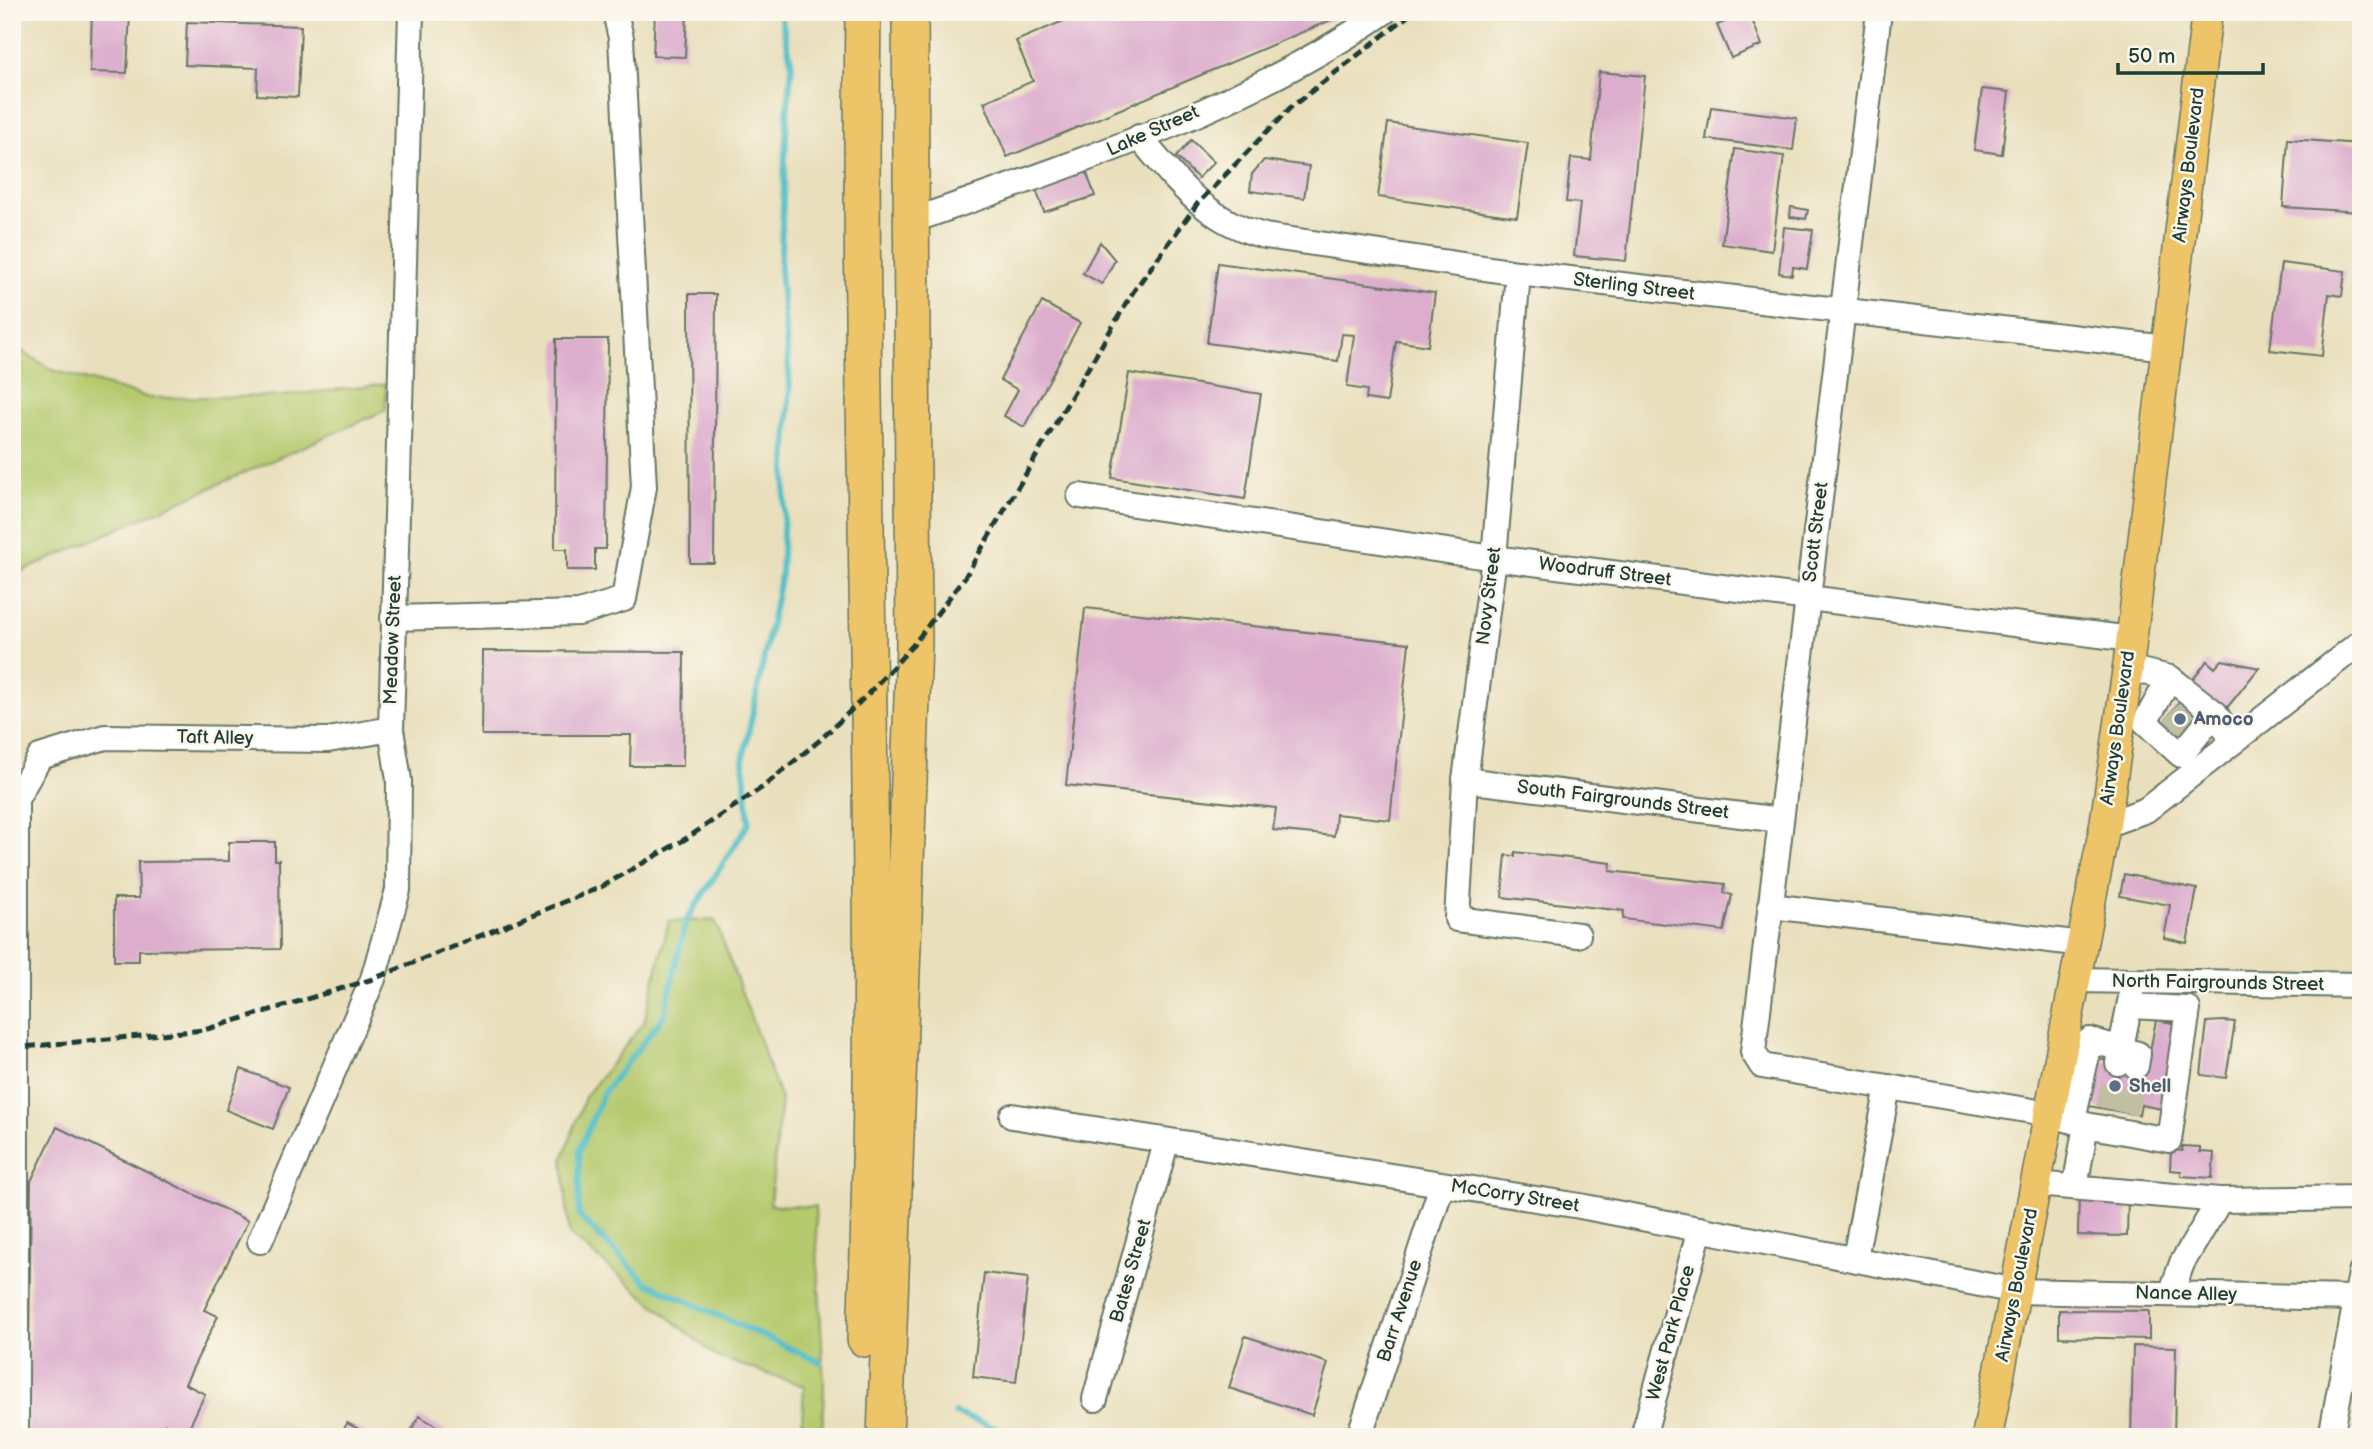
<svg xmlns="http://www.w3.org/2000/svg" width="2373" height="1449" font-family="'Balsamiq Sans',sans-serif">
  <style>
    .green { fill: #b5c96d; stroke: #6a8350; stroke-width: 2 }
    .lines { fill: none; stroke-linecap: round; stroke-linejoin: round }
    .stream { stroke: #4ebdc4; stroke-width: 6 }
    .building { fill: #dcadcd }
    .minor-tunnel { stroke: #c1bfa1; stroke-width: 24; stroke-dasharray: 24 12; stroke-linecap: butt }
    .minor-casing { stroke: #667664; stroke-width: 28 }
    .major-casing { stroke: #667664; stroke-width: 33 }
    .highway-casing { stroke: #667664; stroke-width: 38 }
    .minor { stroke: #fff; stroke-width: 24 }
    .major { stroke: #eec469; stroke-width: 30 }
    .highway { stroke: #eec469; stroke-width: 35 }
    .rail { stroke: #1f3d34; stroke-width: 5; stroke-dasharray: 10 5; stroke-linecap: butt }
    .service-dot { fill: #5c6f8a; stroke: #fbf7ec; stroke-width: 2.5 }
    .labels { text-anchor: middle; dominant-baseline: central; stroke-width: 5; stroke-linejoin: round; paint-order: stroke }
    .street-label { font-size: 19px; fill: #1f3d34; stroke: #fbf7ec }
    .service-label { font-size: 19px; font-weight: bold; fill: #4e5e75; stroke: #fbf7ec; text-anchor: start }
  </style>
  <rect width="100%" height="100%" fill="#fbf7ec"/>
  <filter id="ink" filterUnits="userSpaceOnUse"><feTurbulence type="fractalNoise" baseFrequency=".0143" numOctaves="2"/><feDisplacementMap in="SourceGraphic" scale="14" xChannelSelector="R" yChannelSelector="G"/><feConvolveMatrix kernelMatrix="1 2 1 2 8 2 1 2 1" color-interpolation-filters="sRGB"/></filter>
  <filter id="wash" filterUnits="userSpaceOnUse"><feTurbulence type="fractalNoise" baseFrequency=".00686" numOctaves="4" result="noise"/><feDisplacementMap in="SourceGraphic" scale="28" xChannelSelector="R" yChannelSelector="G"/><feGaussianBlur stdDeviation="1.57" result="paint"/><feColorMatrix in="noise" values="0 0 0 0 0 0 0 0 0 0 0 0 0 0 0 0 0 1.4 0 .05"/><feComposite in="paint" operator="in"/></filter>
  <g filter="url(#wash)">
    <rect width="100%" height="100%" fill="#e9dfbc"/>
    <g class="green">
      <path d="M12,345L53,370L150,398L281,396L386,384V410L12,576Z"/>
      <path d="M715,920L781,1099L770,1205L815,1207L824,1387L822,1437H801L804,1386L717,1357L569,1234L563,1159L585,1097L644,1022L669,921Z"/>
    </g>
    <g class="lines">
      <g class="stream">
        <path d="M780,12L792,65L787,114L780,270L790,385L781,574L743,760L749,823L686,921L664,1016L604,1092L579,1151V1216L647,1283L820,1362"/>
        <path d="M955,1413L1020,1437"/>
      </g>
    </g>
    <g id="blocks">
      <g class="building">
        <path d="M92,12H130L127,73L90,72Z"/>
        <path d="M655,12H687L685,57L653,56Z"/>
        <path d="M1098,12H1350L1007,157L984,102L1033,81L1016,41L1082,13L1084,18Z"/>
        <path d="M1749,12L1762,45L1731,58L1717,25Z"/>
        <path d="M187,22L301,26L298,97L257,95L258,68L185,65Z"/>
        <path d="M1599,72L1645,76L1626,261L1574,256L1580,203L1566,202L1571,158L1591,160Z"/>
        <path d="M1982,89L2009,92L2002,154L1974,150Z"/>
        <path d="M1711,107L1797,118L1793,150L1706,139Z"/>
        <path d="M1388,123L1528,143L1517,217L1378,197Z"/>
        <path d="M2288,139L2361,144V212L2283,207Z"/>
        <path d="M1191,140L1214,162L1198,178L1176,157Z"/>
        <path d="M1735,149L1784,156L1772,251L1722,244Z"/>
        <path d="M1264,160L1309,166L1304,198L1250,191L1252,174Z"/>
        <path d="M1085,168L1095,196L1044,212L1035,186Z"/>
        <path d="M1791,207L1808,210L1806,219L1790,217Z"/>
        <path d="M1784,227L1813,230L1807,269L1793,267L1792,275L1779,273Z"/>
        <path d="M1100,242L1115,260L1102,284L1083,273Z"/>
        <path d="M1218,263L1435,293L1428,346L1396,341L1387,402L1366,399L1367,390L1347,387L1354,335L1342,334L1338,361L1207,343Z"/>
        <path d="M2281,263L2345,271L2342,296L2329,294L2322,356L2270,350Z"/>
        <path d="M689,294H716L714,563H690Z"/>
        <path d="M1042,302L1080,323L1024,427L1004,416L1018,390L1000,380Z"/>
        <path d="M556,339H608L606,549H595V570H567V549H555Z"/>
        <path d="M1129,373L1261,394L1245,499L1112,478Z"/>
        <path d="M1085,608L1409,643L1390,820L1336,814L1334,836L1273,830L1276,808L1066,785Z"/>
        <path d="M483,651L684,652L683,766H630L631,735H482Z"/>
        <path d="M2222,660L2259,668L2222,714L2187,687L2207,661L2215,668Z"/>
        <path d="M2186,693L2203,707L2179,740L2161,726Z"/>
        <path d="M229,842H275V860H279L280,949L139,950V961H114V898H139L138,862L229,861Z"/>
        <path d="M1515,852L1611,863L1610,871L1725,884L1724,893L1732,895L1724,931L1623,919L1624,911L1502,897L1506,855L1515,856Z"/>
        <path d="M2124,874L2197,889L2187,943L2164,938L2170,905L2120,896Z"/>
        <path d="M2156,1020L2182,1025L2167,1110L2141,1105L2139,1115L2083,1105L2091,1058L2147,1067Z"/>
        <path d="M2223,1021L2235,1022L2226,1078L2201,1075L2207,1022Z"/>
        <path d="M241,1069L289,1087L273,1129L226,1110Z"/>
        <path d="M57,1127L248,1221L204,1310L218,1316L185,1384L205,1394L186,1434L165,1424L159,1437H35L28,1433L31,1181Z"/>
        <path d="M2182,1146L2200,1147V1152L2214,1153L2212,1178L2181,1176V1171L2170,1170L2171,1150L2182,1151Z"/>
        <path d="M2079,1196L2128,1197L2127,1236L2078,1235Z"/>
        <path d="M984,1273L1028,1278L1016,1382L973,1377Z"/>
        <path d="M2059,1310L2149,1311V1339L2059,1337Z"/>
        <path d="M1245,1336L1328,1363L1312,1415L1229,1388Z"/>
        <path d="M2133,1346L2176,1347L2174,1437H2131Z"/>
        <path d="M419,1416L447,1432L444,1437H408Z"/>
        <path d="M347,1423L374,1437H340Z"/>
      </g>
    </g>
  </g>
  <g filter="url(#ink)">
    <use href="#blocks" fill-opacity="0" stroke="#667664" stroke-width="2"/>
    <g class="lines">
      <g class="minor-tunnel">
        <path d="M2171,712L2189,727"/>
        <path d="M2108,1109L2118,1063"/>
        <path d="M2125,1113L2136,1066"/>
      </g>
      <defs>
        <g id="minor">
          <path d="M1879,12L1753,1052L1762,1066L2050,1114L2086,1125L2075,1187"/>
          <path d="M1139,137C1178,182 1205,221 1265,236L1518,273L2167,348"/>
          <path d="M911,221C1068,166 1246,108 1384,12"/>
          <path d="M1518,273L1494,558L1465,780L1457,919L1578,935"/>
          <path d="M1080,496L1494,558L2131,639"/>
          <path d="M393,618L579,613L624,599L644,487L621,38L615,12"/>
          <path d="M2128,668L2170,678L2215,713"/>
          <path d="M2170,678L2145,722L2181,755L2215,713L2233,741"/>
          <path d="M1465,780L1780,820"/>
          <path d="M2105,825L2146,810L2361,642"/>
          <path d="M1770,906L2083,944"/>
          <path d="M2076,980L2361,985"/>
          <path d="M2118,1063L2132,992"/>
          <path d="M1012,1116L1580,1206L2016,1291L2356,1298"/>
          <path d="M2073,1121L2090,1040L2138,1054L2136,1066"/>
          <path d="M2086,1125L2169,1140L2188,1009L2130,1006"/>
          <path d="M2036,1184L2220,1200L2361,1198"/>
          <path d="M260,1241L373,979L398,890L399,780L391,729L411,12"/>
          <path d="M1855,1258L1888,1087"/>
          <path d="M2171,1294L2182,1263L2220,1200"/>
          <path d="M1095,1399L1166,1143"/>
          <path d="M12,1436L16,1428V799L40,757L105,737L328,740L391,729"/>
          <path d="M1359,1437L1442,1185"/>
          <path d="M1643,1437L1700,1229"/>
          <path d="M2331,1437L2361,1273"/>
        </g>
        <path id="major" d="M1987,1437L2105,825L2128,668L2207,12"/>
        <g id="highway">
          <path d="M863,12C857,454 883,897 865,1339"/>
          <path d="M885,1437L914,644L910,12"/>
        </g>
      </defs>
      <use href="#minor" class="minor-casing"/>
      <use href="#major" class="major-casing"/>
      <use href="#highway" class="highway-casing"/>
      <use href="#minor" class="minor"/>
      <use href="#major" class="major"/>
      <use href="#highway" class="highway"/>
      <path class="rail" d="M12,1048L204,1030L373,979L601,887L687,838L763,787L820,740L868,694L914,644L965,577L1133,292L1198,203L1290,108L1413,12"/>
    </g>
  </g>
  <g class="service-dot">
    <circle cx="2180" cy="719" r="7"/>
    <circle cx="2115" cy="1086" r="7"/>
  </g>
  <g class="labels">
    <g class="street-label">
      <text transform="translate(1153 131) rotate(-24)">Lake Street</text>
      <text transform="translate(2189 165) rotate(-83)">Airways Boulevard</text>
      <text transform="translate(1634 287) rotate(7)">Sterling Street</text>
      <text transform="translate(1816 532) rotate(-83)">Scott Street</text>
      <text transform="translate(1605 572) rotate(7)">Woodruff Street</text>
      <text transform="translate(1489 596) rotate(-83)">Novy Street</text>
      <text transform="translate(393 640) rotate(-88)">Meadow Street</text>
      <text transform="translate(2118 728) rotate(-82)">Airways Boulevard</text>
      <text transform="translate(215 738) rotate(1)">Taft Alley</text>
      <text transform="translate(1623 800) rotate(7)">South Fairgrounds Street</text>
      <text transform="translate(2218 983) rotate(1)">North Fairgrounds Street</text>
      <text transform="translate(1515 1196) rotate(9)">McCorry Street</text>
      <text transform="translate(1131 1271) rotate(-74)">Bates Street</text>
      <text transform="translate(2017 1285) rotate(-79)">Airways Boulevard</text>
      <text transform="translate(2186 1294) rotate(1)">Nance Alley</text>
      <text transform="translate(1400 1311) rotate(-72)">Barr Avenue</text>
      <text transform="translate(1671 1333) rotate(-75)">West Park Place</text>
    </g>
    <g class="service-label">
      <text x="2194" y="719">Amoco</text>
      <text x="2129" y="1086">Shell</text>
    </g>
  </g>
  <rect width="2373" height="1449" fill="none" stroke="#fbf7ec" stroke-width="42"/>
  <path d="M2118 63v10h145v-10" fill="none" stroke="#1f3d34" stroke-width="3.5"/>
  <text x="2128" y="63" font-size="21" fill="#1f3d34" stroke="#fbf7ec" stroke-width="5" paint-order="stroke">50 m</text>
</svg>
